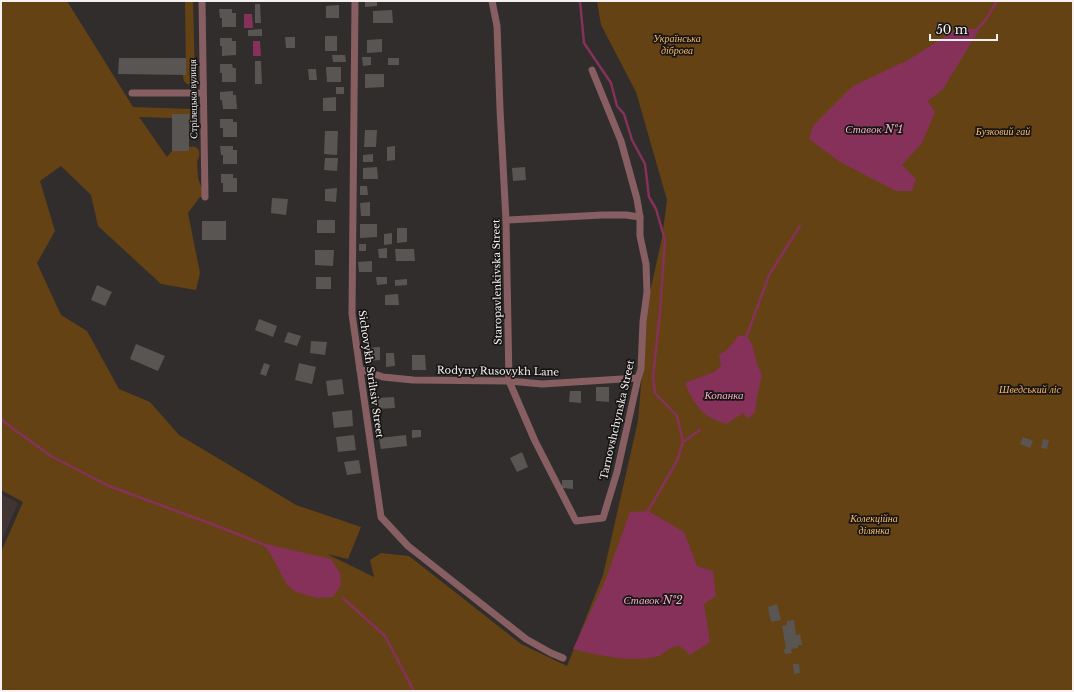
<svg xmlns="http://www.w3.org/2000/svg" width="1074" height="692" font-family="'Libre Baskerville',serif">
  <style>
    .built { fill: #403533 }
    .green { fill: #644214 }
    .water { fill: #853159 }
    .lines { fill: none; stroke-linecap: round; stroke-linejoin: round }
    .stream { stroke: #853159; stroke-width: 2.5 }
    .building { fill: #595553 }
    .minor { stroke: #875e61; stroke-width: 7 }
    .labels { text-anchor: middle; dominant-baseline: central; stroke-width: 3.5; stroke-linejoin: round; paint-order: stroke }
    .park-label { font-size: 10px; font-style: italic; fill: #fbbb6b; stroke: #181615 }
    .street-label { font-size: 10px; fill: #f4f1f0; stroke: #181615 }
    .water-label { font-size: 11px; font-style: italic; fill: #f5adc9; stroke: #181615 }
  </style>
  <rect width="100%" height="100%" fill="#312d2c"/>
  <path class="built" d="M1,494L18,503L1,543Z"/>
  <g class="green">
    <path d="M1,1H67L133,107L192,109C196,110 197,114 197,119L193,122H189L188,114H172V118L139,117L167,157L172,151H189V147C190,147 194,146 195,147C201,149 200,157 197,161L198,178L205,197H200L188,213L200,273L196,290L161,284L98,226L91,195L61,166L40,181L55,231L37,263L61,315L87,331L119,389L150,402L179,435L296,505L361,527L348,559L327,554L374,577L370,560L381,553L409,556L521,644L567,666L603,575L638,421L648,301L662,238L667,200L636,92L601,25L597,1H1073V691H1V552L23,502L1,490Z"/>
    <path d="M185,1H193L195,79L193,83C186,87 183,81 183,75L186,74Z"/>
  </g>
  <g class="water">
    <path d="M244,14H252L253,28H244Z"/>
    <path d="M960,27L979,30L943,89L928,101L935,112L922,143L902,165L916,179L912,191H896L840,162L809,139L813,126L853,86L908,60Z"/>
    <path d="M253,41H260L261,56H253Z"/>
    <path d="M746,335L752,344L757,364L762,375L757,397L755,412L748,419L743,413L727,424C703,418 694,405 685,383L714,372L721,366L719,355L727,350L738,336Z"/>
    <path d="M648,511L684,532L697,566L713,571L716,596L704,604L710,642L690,655C687,652 683,647 678,646C669,646 663,656 656,657C627,662 601,656 573,649L605,581L630,512Z"/>
    <path d="M262,543L331,559L340,573L341,585L333,597L317,598L296,592L287,585L270,553Z"/>
  </g>
  <g class="lines">
    <g class="stream">
      <path d="M580,1L584,43L611,83L617,106L624,114L632,140L645,164L649,197L656,209L665,240L660,312L653,377L655,393L677,416L683,442L677,461L648,511V514"/>
      <path d="M975,31L985,21L997,1"/>
      <path d="M746,338L769,275L800,226"/>
      <path d="M1,417L4,422L51,456L109,486L209,523L265,545"/>
      <path d="M683,442L700,430"/>
      <path d="M343,598L385,636L414,691"/>
    </g>
  </g>
  <g class="building">
    <rect x="154" y="1" width="31" height="1"/>
    <path d="M365,1H377V6L365,7Z"/>
    <path d="M255,4H260L261,23H255Z"/>
    <path d="M339,5V18H326V6Z"/>
    <path d="M219,9H232V13H236V27H222V18H220Z"/>
    <path d="M392,10L393,23H373V11Z"/>
    <path d="M262,29V36H248V30Z"/>
    <rect x="325" y="36" width="12" height="15"/>
    <path d="M285,37H295V48H286Z"/>
    <path d="M220,38H232V41H236V55L222,56V46H220Z"/>
    <path d="M382,39V52L367,53V40Z"/>
    <path d="M332,55H345L346,62H333Z"/>
    <path d="M362,57H371V65L363,66Z"/>
    <path d="M119,58H186V75L118,74Z"/>
    <rect x="388" y="58" width="11" height="7"/>
    <path d="M255,61H261L262,84H255Z"/>
    <path d="M220,64H232L233,68H236V82H222V73H220Z"/>
    <path d="M326,67H341V82H327Z"/>
    <path d="M308,69H316L317,80H309Z"/>
    <path d="M365,74H384V87L365,88Z"/>
    <rect x="336" y="87" width="8" height="7"/>
    <path d="M233,91V95H236L237,109H223L222,100H220V92Z"/>
    <path d="M336,97V111H323V98Z"/>
    <rect x="172" y="114" width="17" height="37"/>
    <path d="M220,119H233V122H237V137H223V128H220Z"/>
    <path d="M365,130H377L376,147H364Z"/>
    <path d="M325,131H338L337,155L324,154Z"/>
    <path d="M220,146H233V150H237V164H223V155H221Z"/>
    <path d="M395,146V160L387,161V147Z"/>
    <path d="M373,154V162H363V155Z"/>
    <path d="M325,158H338L337,171L324,170Z"/>
    <path d="M377,167L378,179H363V168Z"/>
    <path d="M525,167L526,180L513,181L512,168Z"/>
    <path d="M221,174H233V178H237V192H223V183H221Z"/>
    <path d="M360,186H367L368,195H360Z"/>
    <path d="M337,188L336,202L325,201V189Z"/>
    <path d="M272,198L288,199L286,215L271,213Z"/>
    <path d="M370,202V216H361L360,203Z"/>
    <rect x="317" y="220" width="18" height="13"/>
    <rect x="202" y="221" width="24" height="19"/>
    <path d="M360,224H377V237L360,238Z"/>
    <path d="M397,228H407V242L397,243Z"/>
    <path d="M392,233V244L384,245V234Z"/>
    <rect x="359" y="244" width="7" height="7"/>
    <path d="M387,248V258H379L378,249Z"/>
    <path d="M395,249H414L415,261H396Z"/>
    <path d="M315,250H334L333,266L315,265Z"/>
    <path d="M372,261V272H359L358,262Z"/>
    <rect x="316" y="277" width="15" height="12"/>
    <path d="M376,277H387V284L377,285Z"/>
    <path d="M407,279V285L395,286V280Z"/>
    <path d="M97,285L112,292L105,306L91,300Z"/>
    <path d="M398,294L399,305H385V295Z"/>
    <path d="M259,319L277,326L273,337L255,330Z"/>
    <path d="M288,332L301,336L297,346L284,342Z"/>
    <path d="M311,341L327,342L325,355L310,353Z"/>
    <path d="M136,344L165,356L158,371L130,359Z"/>
    <path d="M380,347V360L366,361V348Z"/>
    <path d="M386,353H394L395,366L386,367Z"/>
    <path d="M412,355H425L426,370H412Z"/>
    <path d="M264,363L270,365L266,376L260,374Z"/>
    <path d="M299,363L316,367L312,384L295,380Z"/>
    <path d="M342,379L344,394L328,396L326,381Z"/>
    <path d="M596,387H609V402L596,401Z"/>
    <path d="M570,391H581V403L569,402Z"/>
    <path d="M394,397L395,408L377,409L376,398Z"/>
    <path d="M352,410L353,426L334,428L332,412Z"/>
    <path d="M412,430H421V437L412,438Z"/>
    <path d="M354,435L356,450L338,452L336,437Z"/>
    <path d="M406,435L407,446L381,449L379,438Z"/>
    <path d="M1023,437L1033,441L1030,448L1020,444Z"/>
    <path d="M1043,439L1049,440L1047,449L1041,448Z"/>
    <path d="M522,452L528,467L517,472L510,458Z"/>
    <path d="M359,460L361,473L347,475L344,462Z"/>
    <path d="M562,480H573V489L562,488Z"/>
    <path d="M777,604L781,620L771,622L768,607Z"/>
    <path d="M794,620L796,635L800,634L802,645H798V648L791,649L792,653L785,654L784,649H786L782,626L787,625V621Z"/>
    <path d="M793,664H799L800,673L794,674Z"/>
  </g>
  <g class="lines">
    <g class="minor">
      <path d="M202,1L205,197"/>
      <path d="M355,1L352,314L381,517L408,546L526,639L551,653L563,658"/>
      <path d="M492,1L497,26L500,109L506,220L509,381L535,441L576,521L603,518L617,472L638,378L641,369L643,322L647,292L646,264L640,236V217L637,199L621,141L592,70"/>
      <path d="M132,93H203"/>
      <path d="M506,220L602,215H626L640,217"/>
      <path d="M360,369L383,377L413,380L509,381L542,384L638,378"/>
    </g>
  </g>
  <g class="labels">
    <g class="park-label">
      <text x="677" y="38">Українська<tspan x="677" dy="12">діброва</tspan></text>
      <text x="1003" y="131">Бузковий гай</text>
      <text x="1030" y="389">Шведський ліс</text>
      <text x="874" y="518">Колекційна<tspan x="874" dy="12">ділянка</tspan></text>
    </g>
    <g class="street-label">
      <text transform="translate(193 99) rotate(-91)">Стрілецька вулиця</text>
      <text transform="translate(497 282) rotate(-91)">Staropavlenkivska Street</text>
      <text transform="translate(498 371) rotate(1)">Rodyny Rusovykh Lane</text>
      <text transform="translate(371 374) rotate(82)">Sichovykh Striltsiv Street</text>
      <text transform="translate(617 420) rotate(-77)">Tarnovshchynska Street</text>
    </g>
    <g class="water-label">
      <text x="874" y="129">Ставок №1</text>
      <text x="724" y="395">Копанка</text>
      <text x="653" y="600">Ставок №2</text>
    </g>
  </g>
  <rect width="1074" height="692" fill="none" stroke="#f4f1f0" stroke-width="4"/>
  <path d="M930 34v6h67v-6" fill="none" stroke="#f4f1f0" stroke-width="2"/>
  <text x="936" y="34" font-size="12" fill="#f4f1f0" stroke="#181615" stroke-width="3" paint-order="stroke">50 m</text>
</svg>
